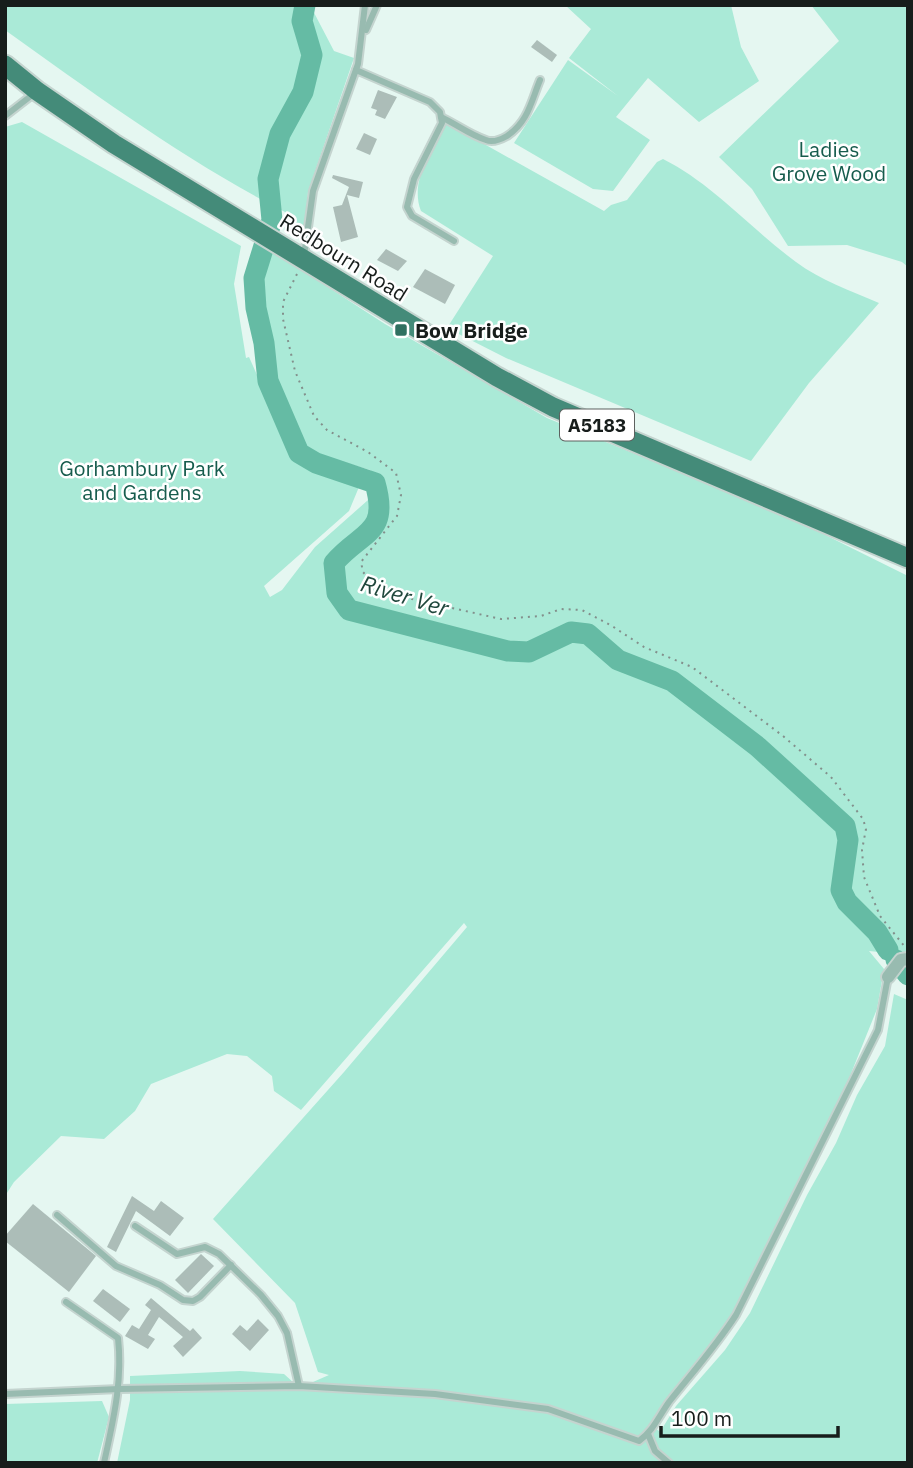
<svg xmlns="http://www.w3.org/2000/svg" width="913" height="1468" font-family="'IBM Plex Sans',sans-serif">
  <style>
    .green { fill: #aaead7 }
    .lines { fill: none; stroke-linecap: round; stroke-linejoin: round }
    .river { stroke: #65bba4; stroke-width: 21 }
    .building { fill: #acbdb8 }
    .service-casing { stroke: #c4d4cf; stroke-width: 10 }
    .minor-casing { stroke: #c4d4cf; stroke-width: 16 }
    .primary-casing { stroke: #c4d4cf; stroke-width: 23 }
    .path { stroke: #83908c; stroke-width: 2; stroke-dasharray: 2 5; stroke-linecap: butt }
    .service { stroke: #98bbb0; stroke-width: 6 }
    .minor { stroke: #98bbb0; stroke-width: 12 }
    .primary { stroke: #448b79; stroke-width: 19 }
    .poi-dot { fill: #2f7060; stroke: #fff; stroke-width: 2.5 }
    .labels { text-anchor: middle; dominant-baseline: central; stroke-width: 5; stroke-linejoin: round; paint-order: stroke }
    .shield { fill: #fff; stroke: #5d615f; stroke-width: 2 }
    .shield-label { font-size: 19px; font-weight: bold; fill: #171d1b }
    .park-label { font-size: 21px; fill: #165c4d; stroke: #fff }
    .street-label { font-size: 21px; fill: #171d1b; stroke: #fff }
    .poi-label { font-size: 21px; font-weight: bold; fill: #171d1b; stroke: #fff; text-anchor: start }
    .water-label { font-size: 23px; font-style: italic; fill: #1f473c; stroke: #fff }
  </style>
  <rect width="100%" height="100%" fill="#e5f7f1"/>
  <g class="green">
    <path d="M5,5H310L334,51L354,58L308,192L303,241L284,230L285,212C186,161 96,95 5,30Z"/>
    <path d="M565,5H731L741,47L759,81L699,122L648,78L616,117L650,140L613,191L593,189L514,143L568,60L618,96L569,58L591,29Z"/>
    <path d="M811,5H905L908,8V267L902,262L847,245L788,246L752,189L719,157L839,41Z"/>
    <path d="M22,122L241,246L234,284L246,358L249,357L292,453L318,472L359,487L349,511L264,586L270,597L282,590L315,547L385,485L370,470L307,451L271,376L259,281L269,249L385,324L547,418L785,515L908,576V955L869,951L884,969L877,1009L850,1076L737,1309L650,1423L660,1432L676,1406L725,1350L750,1313L807,1195L836,1143L857,1095L885,1046L894,994L908,1000V1463H117L130,1400V1376L240,1371L284,1374L294,1383L313,1382L329,1375L318,1372L295,1303L213,1219L344,1072L467,927L464,923L301,1110L274,1091L272,1076L247,1056L227,1054L151,1084L135,1111L104,1139L61,1136L14,1182L5,1196V127Z"/>
    <path d="M445,122L604,211L611,205L627,200L657,162L663,159C713,184 751,229 796,262C820,280 851,291 879,303L809,383L751,461L506,358L447,328L493,256L421,211C409,181 433,149 445,122Z"/>
    <path d="M102,1401L109,1417L97,1463H5V1404Z"/>
  </g>
  <g class="lines">
    <g class="river">
      <path d="M305,5L302,21L312,55L303,92L280,134L268,179L272,220L254,278L256,308L264,343L268,381L299,453L316,463L375,483C390,535 361,531 334,563L337,593L349,610L508,651L529,652L571,632L588,634L618,660L672,681L758,747L845,826L848,840L841,890L847,902L877,932L888,950"/>
      <path d="M896,960L908,975"/>
    </g>
  </g>
  <g class="building">
    <path d="M537,40L557,55L552,62L531,47Z"/>
    <path d="M378,90L397,97L385,119L375,115L377,110L371,108Z"/>
    <path d="M364,133L377,139L370,155L356,149Z"/>
    <path d="M333,175L363,182L359,198L347,195L358,237L341,242L333,207L342,205L349,187L332,178Z"/>
    <path d="M386,249L407,261L398,271L377,260Z"/>
    <path d="M425,269L455,285L445,304L413,287Z"/>
    <path d="M132,1196L154,1211L161,1201L184,1218L170,1236L136,1211L116,1252L107,1247Z"/>
    <path d="M33,1204L96,1256L69,1292L5,1241V1236Z"/>
    <path d="M201,1254L214,1266L188,1293L175,1280Z"/>
    <path d="M103,1289L130,1309L120,1322L93,1301Z"/>
    <path d="M151,1298L190,1331L193,1328L202,1338L183,1357L173,1346L183,1337L159,1317L148,1335L155,1339L148,1349L125,1336L132,1325L139,1329L151,1310L145,1305Z"/>
    <path d="M258,1319L269,1330L250,1351L232,1334L240,1325L247,1331Z"/>
  </g>
  <g class="lines">
    <defs>
      <g id="service">
        <path d="M366,30L377,5"/>
        <path d="M356,70L430,102L440,112L442,123L414,179L407,207L412,216L454,241"/>
        <path d="M5,116L36,92"/>
        <path d="M441,117C456,124 470,135 486,140C493,143 500,140 507,136C528,122 531,102 540,80"/>
        <path d="M304,256L313,191L358,64L365,5"/>
        <path d="M57,1215L116,1266L160,1285L183,1300L193,1301L200,1297L231,1265"/>
        <path d="M135,1226L177,1254L205,1247L219,1254L261,1295L278,1316L287,1333L299,1386"/>
        <path d="M66,1302L118,1338C123,1381 113,1421 104,1463"/>
        <path d="M5,1394L119,1389L299,1386L435,1394L548,1409L639,1441C653,1431 659,1416 669,1402C692,1373 716,1346 736,1315L878,1030L888,977"/>
        <path d="M648,1434L655,1451L669,1463"/>
      </g>
      <path id="minor" d="M888,977L901,960L908,959"/>
      <path id="primary" d="M5,65L37,91L114,144L497,377L553,407L908,558"/>
    </defs>
    <use href="#service" class="service-casing"/>
    <use href="#minor" class="minor-casing"/>
    <use href="#primary" class="primary-casing"/>
    <path class="path" d="M297,274L283,302V319L295,371L314,416L327,430L368,452L396,473L401,495L397,516L361,562L363,572L372,582L403,597L501,619L541,616L561,609L582,610L612,626L644,647L692,667L783,736L831,777L863,819L866,829L862,850L864,877L880,916L905,947"/>
    <use href="#service" class="service"/>
    <use href="#minor" class="minor"/>
    <use href="#primary" class="primary"/>
  </g>
  <rect class="poi-dot" x="394" y="323" width="14" height="14" rx="3.5"/>
  <g class="labels">
    <rect class="shield" x="560" y="409.5" width="74" height="31" rx="5"/>
    <g class="shield-label">
      <text x="597" y="425">A5183</text>
    </g>
    <g class="park-label">
      <text x="829" y="149">Ladies<tspan x="829" dy="24">Grove Wood</tspan></text>
      <text x="142" y="468">Gorhambury Park<tspan x="142" dy="24">and Gardens</tspan></text>
    </g>
    <g class="street-label">
      <text transform="translate(344 257) rotate(32)">Redbourn Road</text>
    </g>
    <g class="poi-label">
      <text x="415" y="330">Bow Bridge</text>
    </g>
    <g class="water-label">
      <text transform="translate(405 595) rotate(17)">River Ver</text>
    </g>
  </g>
  <rect width="913" height="1468" fill="none" stroke="#171d1b" stroke-width="14"/>
  <path d="M661 1426v10h177v-10" fill="none" stroke="#171d1b" stroke-width="3.5"/>
  <text x="671" y="1426" font-size="21" fill="#171d1b" stroke="#ffffff" stroke-width="5" paint-order="stroke">100 m</text>
</svg>
